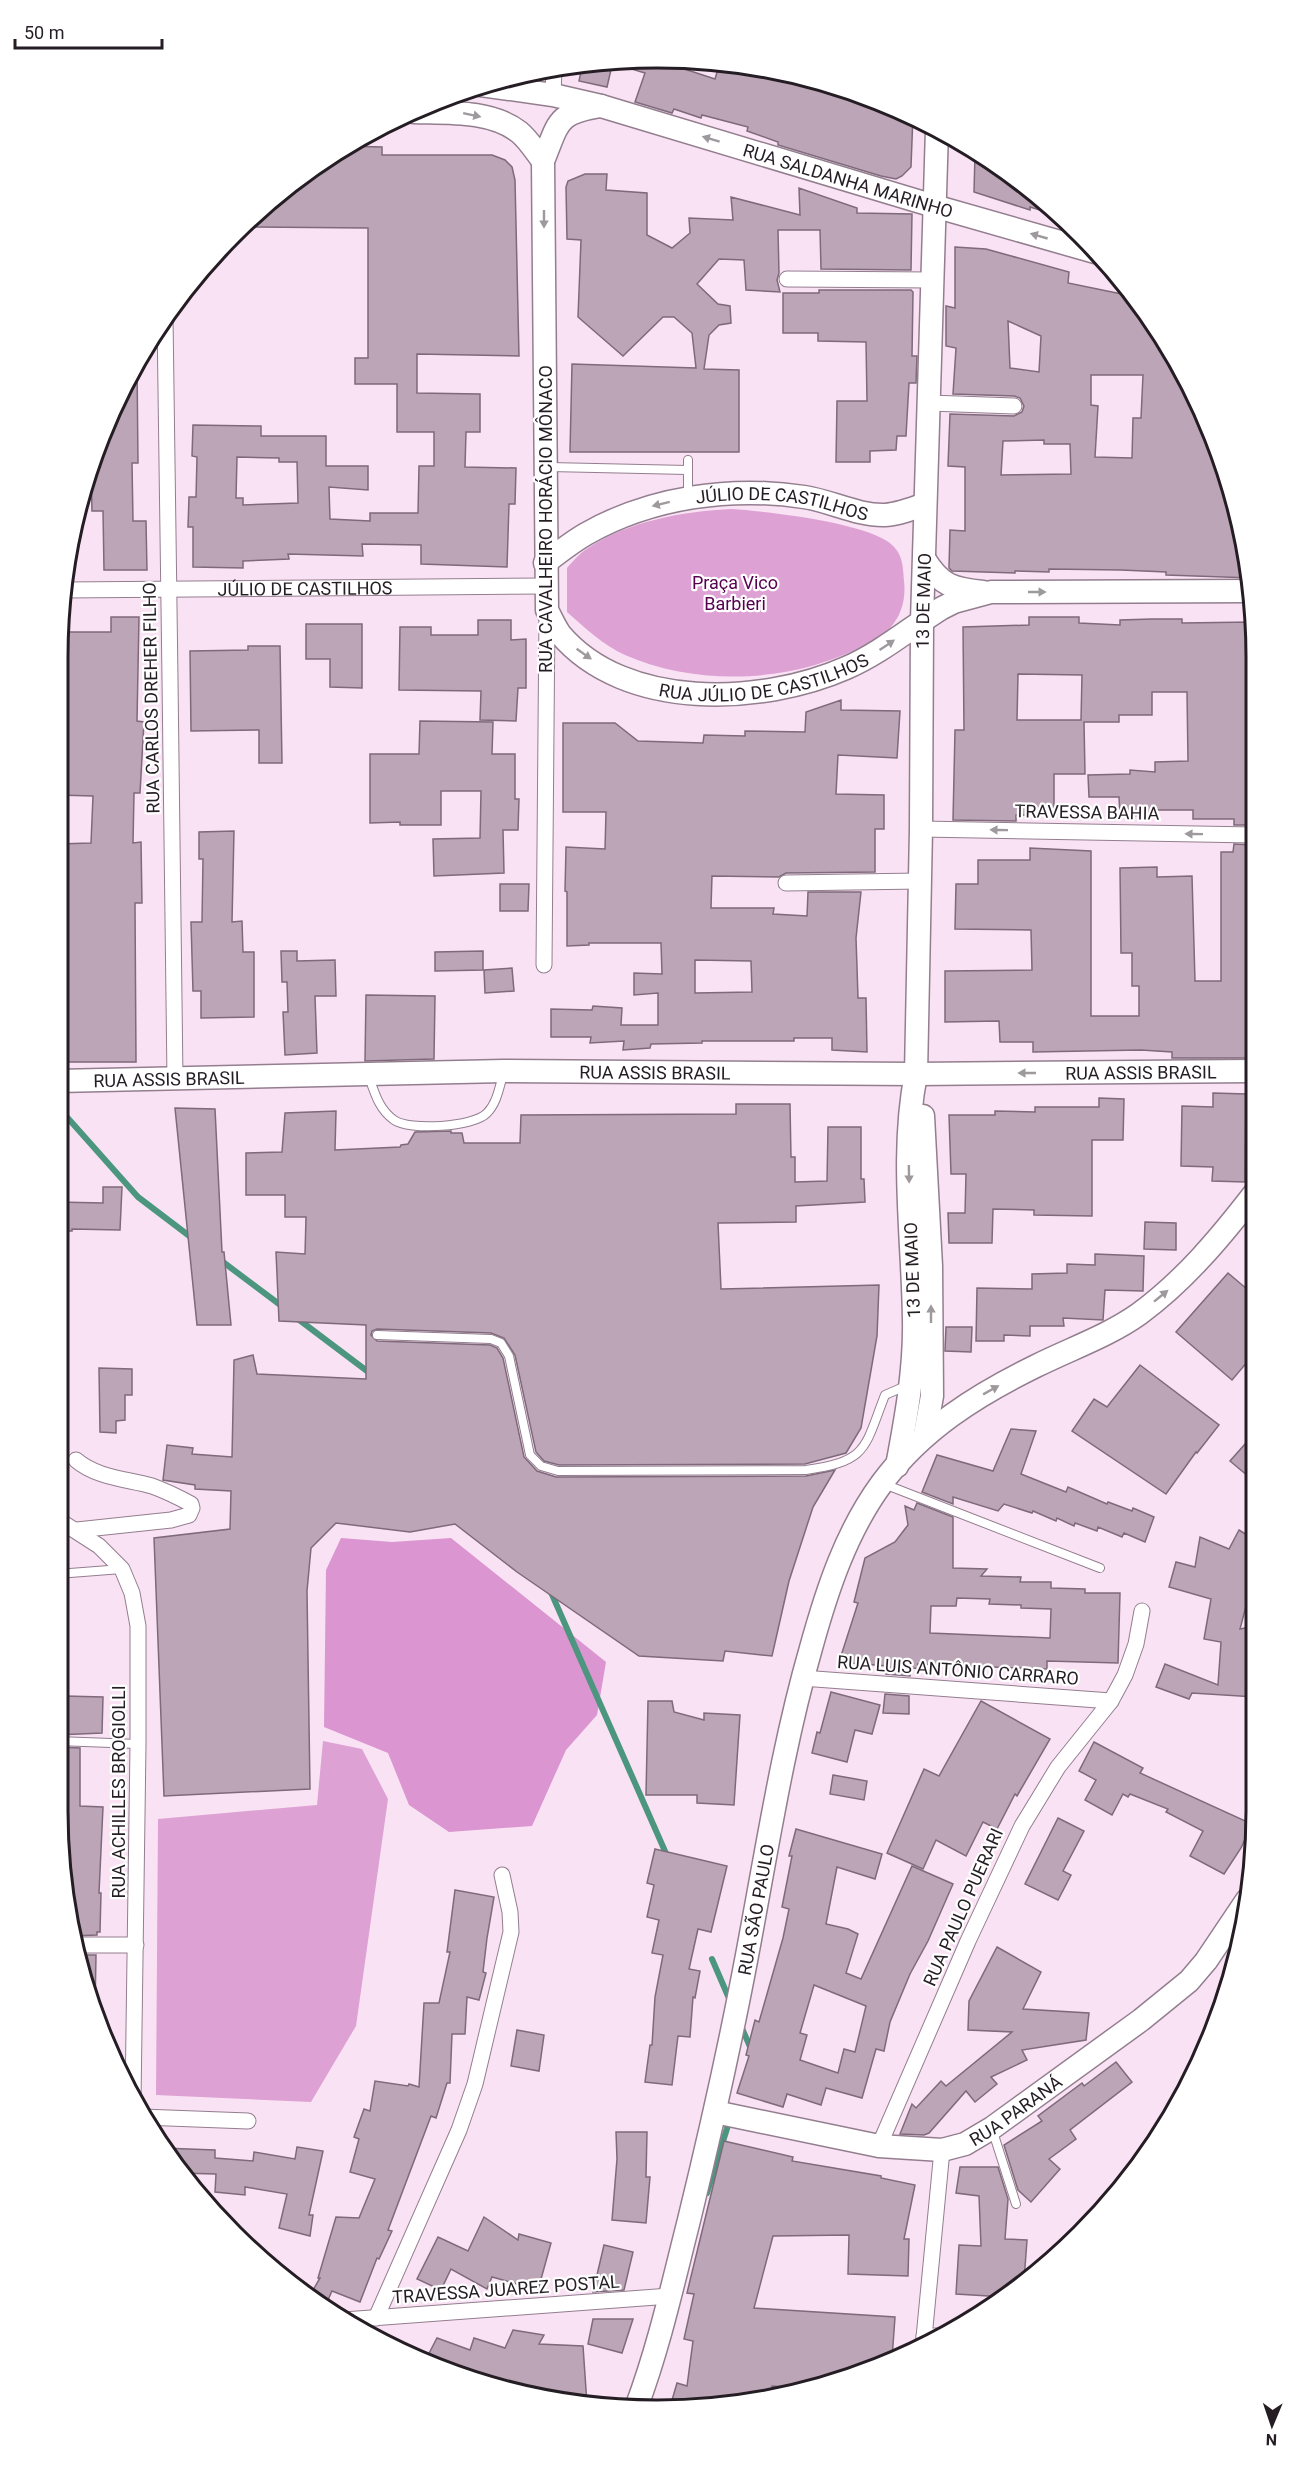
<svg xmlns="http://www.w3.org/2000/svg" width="1314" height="2467" font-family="Roboto,sans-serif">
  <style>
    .green { fill: #dda1d3 }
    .forest { fill: #db95d0 }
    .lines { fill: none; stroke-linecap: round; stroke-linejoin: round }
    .stream { stroke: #4c967f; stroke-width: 6 }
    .building { fill: #bba5b6; stroke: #7e6a7b; stroke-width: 1.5; fill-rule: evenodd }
    .lane-casing { stroke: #937e8f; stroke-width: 10 }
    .street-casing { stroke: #937e8f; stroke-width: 17 }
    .secondary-casing { stroke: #937e8f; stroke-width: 25 }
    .lane { stroke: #fff; stroke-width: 8 }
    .street { stroke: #fff; stroke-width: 15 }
    .secondary { stroke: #fff; stroke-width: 22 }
    .oneway { fill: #9d999c }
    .labels { text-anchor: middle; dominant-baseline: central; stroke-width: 4.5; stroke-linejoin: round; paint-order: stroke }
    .street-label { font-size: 18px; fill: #251d24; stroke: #fff }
    .park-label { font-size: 18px; fill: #570050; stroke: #fff }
    .rim { fill: none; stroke: #251d24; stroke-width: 3 }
  </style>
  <rect width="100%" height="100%" fill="#f9e2f4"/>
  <g class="green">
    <path d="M732,509C765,511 868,523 891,544C903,554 903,567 904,581C906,598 902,615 890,628C884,635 872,640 864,645C794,683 698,687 625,655C603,645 585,628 567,612V568C573,561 580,553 588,548C629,521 684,511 732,509Z"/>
    <path d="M323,1741L362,1749L388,1799L356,2026L311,2102L156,2095L158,1819L317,1805Z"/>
  </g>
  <path class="forest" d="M341,1538L392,1542L451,1538L606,1662L597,1715L566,1750L532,1826L449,1832L409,1805L388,1753L324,1727L326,1570Z"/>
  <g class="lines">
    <g class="stream">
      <path d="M58,1107L138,1197L192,1238"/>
      <path d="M219,1259L283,1307"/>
      <path d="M298,1319L371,1374"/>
      <path d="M550,1590L668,1858"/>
      <path d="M712,1959L731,2003"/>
      <path d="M741,2026L751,2049"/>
      <path d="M707,2193L729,2122"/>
    </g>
  </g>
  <g class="building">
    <path d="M670,59L669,64L715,79L720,62L790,74L789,79H817L913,115L911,167L902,176L896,179L881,176L778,145V142L747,131L748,127L702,115L701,118L674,109L672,113L635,102L645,73L615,64L616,61Z"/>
    <path d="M613,61L607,87L579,81L583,62Z"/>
    <path d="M345,146L382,147V155H492L505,160L512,167L515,180L519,356L417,354V393L480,394V432H466L465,467L516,468L515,504H509L507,567L421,564V545L362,544L363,556L288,554L289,559L243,561V568L193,567V527H188L189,497H196L197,457L192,456L193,425L261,426V436H326V466H368V490L329,487L330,519L370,521V513H418L419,466H434V432H397V384H355V358H368V228L241,227L262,206ZM237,457L279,458V462H297L298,503L243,505V498H236Z"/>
    <path d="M975,154L1052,206L1060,216L1030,207V210L974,192Z"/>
    <path d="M585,174H607L606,190L647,193V235L672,248L690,233L689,218L733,220L731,197L800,215L799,188L857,208V213L912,214L911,270L821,269L820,230H778L779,273L777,280L780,292L746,290L744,260L719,259L697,284L718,304L730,306L731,323L719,325L709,335L704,369L739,370V452H570L572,364L696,368L692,333L674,317H663L623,356L578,317L581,240L567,239L566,187L568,181Z"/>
    <path d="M955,247L986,249L1069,272L1068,283L1136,297L1211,428L1252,578L1166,575V572L1121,570L1049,569V572L1015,571V573L952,571L949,568L950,530L965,531V467L948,466L950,414L1014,416L1022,412L1024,406L1020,398L1014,396L953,394L956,348L946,346V306L955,308ZM1008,321L1041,336L1039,372L1010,368ZM1091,375H1143L1141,418H1133L1132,458L1095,457L1098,406L1091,405ZM1044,440V444H1070L1071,474L1001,475L1003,441Z"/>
    <path d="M819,290H911L913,292L912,356H917L916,383H909L906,436H897L896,450L870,451V462H836L837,401H867L866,342L818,341V333H783V293H819Z"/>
    <path d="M137,362L138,463H132L133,521H146L147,570H104L103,511H92L91,466L119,391Z"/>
    <path d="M111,617H139L137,721L144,722L140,793H134L133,843L141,842L142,903H135L136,1062H63V904H58V844L91,843L93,796L58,795V632H111Z"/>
    <path d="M1029,617H1079V623L1120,625V620L1152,619H1182V623L1252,622V750L1250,797H1252L1253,825H1234V819H1193V810H1152V815L1120,816L1119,797H1089L1088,775L1130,774V770L1155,772V762L1188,761L1187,692H1152V715H1119V722H1084L1085,774H1054V815H1016V821L953,820L955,730H964L963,627L1029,625ZM1018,674L1082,675L1081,720H1017Z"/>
    <path d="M478,620H511V640L526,639V688H518L516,721L480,720L481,691L399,690L400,627H431V635H478Z"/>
    <path d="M306,624H362V688L330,687V659H306Z"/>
    <path d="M248,646H280L282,763H259V730L191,731L190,651L248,650Z"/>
    <path d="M841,700V710L900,711L897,758L838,755L836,794L884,795V829H875V872L786,873L779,877L712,876L711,908H774L773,914L807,916L808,892H861L856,938L857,967L858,998H866L867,1052L832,1050V1038H794V1041H702V1043L651,1044L650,1048L623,1050L624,1041L590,1043L591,1037H551V1009L592,1010L593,1006L622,1008L621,1025H658V993L634,995V973L662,974L661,943H589V945L567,946V892L565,891L566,847L605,849L606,812H563V723H615L638,741L703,743L704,735L745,736V731L805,732L806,712ZM695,960L751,961L752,992L695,993Z"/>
    <path d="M420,721L493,722L492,754H515V799H519L518,830H503L504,873L434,876L433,839L480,838L481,791H441V825H400V822L370,823V754H419Z"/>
    <path d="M234,831L232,922L242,921L243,952H254V1017L201,1018V991H193L191,922H202L203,859H199V832Z"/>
    <path d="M1234,844L1253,845V1058H1172V1052L1141,1050L1033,1052V1042H1000L999,1021L945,1022V971L1032,970L1031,930L955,929L956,884H978V860H1030V848L1091,851V1016H1139V986H1132V953H1121L1120,868L1157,867V877L1192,876L1195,981H1221V852H1233Z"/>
    <path d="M500,884H529L528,911H500Z"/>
    <path d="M281,951H297V961L335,960L336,996H315L317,1053L285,1055L283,1012H288L287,982H282Z"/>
    <path d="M483,951V970L435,971V952Z"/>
    <path d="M512,968L514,991L485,993L484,970Z"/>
    <path d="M366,995L435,996L434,1059L365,1061Z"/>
    <path d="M1213,1093L1246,1094L1245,1182L1212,1181L1213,1167L1181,1166L1182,1106L1213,1107Z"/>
    <path d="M1099,1098L1124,1099L1123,1140H1092V1216L1034,1215V1210L993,1209L992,1243H949L948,1213H965L966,1174H951L949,1115H995V1111L1035,1112V1107H1099Z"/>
    <path d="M736,1104H790L791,1157H795V1182L827,1181L828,1127H861V1179H864L865,1202L796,1206V1222L718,1223L721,1289L879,1285L877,1336L861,1428L846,1453L805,1464L559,1465L544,1461L536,1452L515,1355L504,1338L491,1333L377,1329L372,1331L371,1335L377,1341L490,1345L497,1348L503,1358L524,1457L537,1471L556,1477L806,1476L835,1470L813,1507L789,1581L772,1656L725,1651L723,1661L639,1656L517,1572L455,1524L410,1532L336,1523L311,1548L307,1591L310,1789L164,1796L154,1538L230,1529L231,1491L195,1489V1485L163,1480L167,1445L193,1448L192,1454L232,1457L234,1360L253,1355L257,1374L366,1379V1325L279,1321L276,1252L305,1254L306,1217H285V1195H246V1153L282,1152L285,1113L336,1111L335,1150L400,1147L401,1145L408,1144L415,1132L451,1131V1133H462L464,1143H520L521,1115L736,1114Z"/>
    <path d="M175,1108L215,1109L222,1252H224L231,1325H197Z"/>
    <path d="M103,1187H122L120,1230L72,1229V1231H58V1202L103,1203Z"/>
    <path d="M1145,1222L1176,1223V1250L1144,1249Z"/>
    <path d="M1095,1254L1144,1256L1143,1291L1105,1290L1103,1320L1063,1318L1064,1326H1030V1336L1004,1335V1341H976L977,1288L1032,1289V1274L1067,1273V1264L1095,1265Z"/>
    <path d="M1228,1273L1254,1295V1354L1232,1380L1176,1332Z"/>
    <path d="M946,1327H972L971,1352L945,1351Z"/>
    <path d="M1140,1365L1219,1425L1197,1453L1196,1452L1166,1494L1072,1431L1094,1399L1107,1407Z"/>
    <path d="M99,1368L132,1369V1395H125V1420L116,1421V1433L100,1432Z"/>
    <path d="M1011,1429L1036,1431L1021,1474L1066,1492L1068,1487L1107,1504L1108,1502L1132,1511L1133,1508L1154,1517L1145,1542L1124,1533L1122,1537L1098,1527L1097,1531L1075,1523L1074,1526L1057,1518L1056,1521L1033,1511L1032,1513L1004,1504L998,1511L953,1497V1504L922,1492L937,1455L993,1471Z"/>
    <path d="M1254,1434L1255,1465V1482L1230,1461Z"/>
    <path d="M917,1503L953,1517V1568L987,1569L981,1576L1021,1577L1020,1582H1051V1588L1085,1589V1593H1120L1118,1663L1047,1661V1669L917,1664L927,1669L910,1668V1676L886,1674L887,1666L839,1662L858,1603L854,1602L865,1558L895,1542L908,1525L905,1506L914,1510ZM957,1598L990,1599L989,1604L1021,1605V1608L1051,1609L1050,1638L930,1633L931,1606H956Z"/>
    <path d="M1239,1530L1255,1540V1572L1240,1629L1255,1626V1697L1192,1693L1189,1699L1156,1687L1165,1664L1218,1685L1221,1642L1204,1639L1211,1599L1169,1587L1176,1562L1195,1567L1200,1537L1229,1549Z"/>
    <path d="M831,1692L880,1705L872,1734L855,1730L847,1762L812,1753L817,1732L820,1733Z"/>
    <path d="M885,1694L909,1696V1714L883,1713Z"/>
    <path d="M65,1696L103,1697L102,1733L57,1735V1697Z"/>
    <path d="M648,1701H672L674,1712L704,1720V1713L740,1715L734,1805L697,1803V1795H646Z"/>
    <path d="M981,1701L1050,1739L1017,1796L1015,1794L997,1829L983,1822L966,1856L936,1840L923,1869L887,1853L924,1769L939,1776Z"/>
    <path d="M1094,1742L1143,1768L1140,1773L1252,1824L1241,1848L1224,1874L1190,1856L1203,1831L1166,1812L1168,1809L1130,1794L1128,1797L1123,1794L1112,1815L1085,1800L1096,1780L1079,1771Z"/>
    <path d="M57,1747L80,1748V1806L103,1807L99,1893H101L100,1932H97V1935L71,1936L68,1927L59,1826L60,1784H57Z"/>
    <path d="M833,1775L867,1781L864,1800L830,1794Z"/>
    <path d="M1058,1818L1084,1831L1063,1871L1071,1875L1058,1900L1025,1884Z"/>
    <path d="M796,1829L882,1854L875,1879L837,1867L826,1924L848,1929L858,1934L846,1973L861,1979L912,1866L953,1884L928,1941L910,1974L890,2022L884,2051L876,2049L862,2098L826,2088L821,2105L787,2094L783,2107L737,2093L749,2056L746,2055L755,2020L759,2022L783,1938L789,1909L782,1907L792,1856H789ZM814,1985L866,2006L855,2052L844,2049L838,2073L800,2060L807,2035L800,2033Z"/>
    <path d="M655,1849L727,1866L711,1932L698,1929L689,1969L700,1971L695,1998L693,1997L690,2037L678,2036L672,2085L645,2082L650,2045H652L655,1997L663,1955L652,1953L659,1920L647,1917L654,1885L647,1883Z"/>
    <path d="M455,1890L494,1897L487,1938L483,1972L486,1973L479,2000L467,1997L465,2034H452L450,2083H447L436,2118L431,2116L388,2230L392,2231L379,2259L377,2258L360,2302L332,2291L324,2309L309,2297L320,2278H318L336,2217L359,2218L375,2179L350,2172L359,2139L354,2137L364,2109L370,2111L375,2081L408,2086L409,2084L419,2087L424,2003H439L450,1952H447Z"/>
    <path d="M997,1947L1041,1972L1023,2009L1089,2013L1086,2040L1022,2050L1027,2060L991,2077L997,2084L975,2102L966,2091L929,2133L924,2135L900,2134L912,2104L916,2108L941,2081L946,2086L1012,2032L968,2030L969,2001Z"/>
    <path d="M76,1955H96L95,2009L92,2010L89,2003Z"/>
    <path d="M517,2030L544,2035L539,2071L511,2066Z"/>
    <path d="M1116,2062L1132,2082L1070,2130L1076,2139L1049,2159L1060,2169L1031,2202L1018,2190L1004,2145L1042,2121L1038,2116L1082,2083L1084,2086Z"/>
    <path d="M616,2132H647L646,2177H650L646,2223L612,2220L617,2159Z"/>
    <path d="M724,2141L793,2157L792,2161L881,2176V2178L915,2185L904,2239H909L908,2276L848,2274L849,2235L773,2236L754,2308L895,2317L892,2359L814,2389L772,2386V2398L735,2405L670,2407L677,2383L687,2386L693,2341L684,2339L694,2294L687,2293Z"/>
    <path d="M297,2147L323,2151L309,2215H313L310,2236L279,2228L287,2194L245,2187V2195L215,2192L216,2174L179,2173L163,2148L215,2150V2158L253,2161L254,2152L295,2159Z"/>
    <path d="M960,2167H998L1008,2199L1005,2239L1027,2240L1024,2281L1005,2297L956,2294L959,2245L981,2246L979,2196L956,2193Z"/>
    <path d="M484,2217L518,2240L519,2234L551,2243L538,2290L492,2277L487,2289L451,2269L441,2290L417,2279L438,2237L468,2251Z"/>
    <path d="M604,2245L633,2252L624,2290L593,2292Z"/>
    <path d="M593,2319H633L622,2353L588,2344Z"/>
    <path d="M513,2330L544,2335L539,2344L583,2346L587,2404L540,2396L543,2391L502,2390L424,2363L437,2338L470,2350L474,2338L505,2348Z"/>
  </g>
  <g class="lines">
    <defs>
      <g id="lane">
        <path d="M688,460V470"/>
        <path d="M549,467L688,470V495"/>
        <path d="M369,1077C375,1094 379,1109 394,1120C409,1131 474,1127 487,1113C497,1103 499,1088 503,1075"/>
        <path d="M377,1335L491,1339L501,1343L509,1356L530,1455L541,1466L558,1471L806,1470C868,1461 864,1449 885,1395L908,1385"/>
        <path d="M884,1484L1100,1568"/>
        <path d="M57,1574L122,1569"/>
        <path d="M57,1741L138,1744"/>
        <path d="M993,2132L1016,2204"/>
      </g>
      <g id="street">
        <path d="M553,95L554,68"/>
        <path d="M787,279L933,280"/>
        <path d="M165,317C167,571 174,825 175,1079"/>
        <path d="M929,403L1014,406"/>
        <path id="s1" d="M63,590L546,586"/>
        <path d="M921,829L1253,835"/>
        <path d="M786,883L920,881"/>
        <path d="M544,965L547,613"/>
        <path d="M76,1460C97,1478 127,1479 152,1486C166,1491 178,1497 191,1504L192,1508L189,1515L171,1520L77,1530"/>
        <path d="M57,1519L99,1546L122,1569L132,1593L138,1626V1744L133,2101"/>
        <path d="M802,1678L1111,1701"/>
        <path d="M73,1945H136"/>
        <path d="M142,2117L248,2121"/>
        <path d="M879,2146L968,1941L1022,1826L1058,1767L1111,1701L1125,1675L1136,1644L1142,1611"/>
        <path d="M376,2318L459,2130L475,2084L511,1932L510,1912L502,1875"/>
        <path d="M344,2320L670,2296"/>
        <path d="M924,2336H943"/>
        <path d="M923,2348L942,2150"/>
      </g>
      <g id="secondary">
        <path id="s2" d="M481,85L553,95L601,106L934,206L1095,252"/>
        <path id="s3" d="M601,106C556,113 559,122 543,161L547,610C551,618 555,627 560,634C625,711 762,705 846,668C881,653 910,628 942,608L954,602L991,592L1252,591"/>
        <path d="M413,112C447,113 491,110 519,132C528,139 536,152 543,161"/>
        <path d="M925,560C941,586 954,589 983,592"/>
        <path id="s4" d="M545,563C558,553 572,542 586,534C651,497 731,486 804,497C831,501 858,516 885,515C899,514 912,509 925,504"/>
        <path id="s5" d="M58,1081L504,1071L916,1074L1253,1071"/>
        <path d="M923,1116L931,1266L932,1396L925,1434"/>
        <path id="s6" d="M897,1466C906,1418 915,1369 914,1320C913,1239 900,1154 916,1074L921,829L922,621L937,129"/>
        <path id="s7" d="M715,2112L879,2146L942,2150L965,2144L992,2128L1141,2020L1189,1981L1206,1961L1247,1900"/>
        <path id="s8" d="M636,2408C659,2347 673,2283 689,2220C713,2122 735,2023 753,1923C770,1831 785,1738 811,1648C827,1590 846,1532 882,1483C922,1429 977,1395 1036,1366C1070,1349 1108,1336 1139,1314C1184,1281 1220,1238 1254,1194"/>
      </g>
    </defs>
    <use href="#lane" class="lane-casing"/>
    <use href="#street" class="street-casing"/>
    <use href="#secondary" class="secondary-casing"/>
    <use href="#lane" class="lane"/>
    <use href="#street" class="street"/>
    <use href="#secondary" class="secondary"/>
  </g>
  <defs><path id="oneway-solid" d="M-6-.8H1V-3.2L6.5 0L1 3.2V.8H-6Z" transform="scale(1.5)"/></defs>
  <g class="oneway">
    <use href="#oneway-solid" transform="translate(472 115) rotate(12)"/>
    <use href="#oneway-solid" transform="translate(711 139) rotate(-163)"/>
    <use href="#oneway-solid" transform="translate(544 219) rotate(90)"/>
    <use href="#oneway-solid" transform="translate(1039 236) rotate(-164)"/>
    <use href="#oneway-solid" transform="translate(661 504) rotate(166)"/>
    <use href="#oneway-solid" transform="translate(1037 592)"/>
    <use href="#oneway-solid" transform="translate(887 645) rotate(-34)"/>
    <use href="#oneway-solid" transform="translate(584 654) rotate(35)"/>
    <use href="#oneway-solid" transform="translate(999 830) rotate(-179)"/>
    <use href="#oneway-solid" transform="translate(1194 834) rotate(-179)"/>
    <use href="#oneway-solid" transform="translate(1027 1073) rotate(180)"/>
    <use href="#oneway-solid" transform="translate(909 1174) rotate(89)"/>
    <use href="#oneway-solid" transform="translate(1161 1296) rotate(-39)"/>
    <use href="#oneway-solid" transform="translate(931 1314) rotate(-90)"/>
    <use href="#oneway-solid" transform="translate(991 1390) rotate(-29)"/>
  </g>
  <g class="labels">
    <g class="street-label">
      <text stroke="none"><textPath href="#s2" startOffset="380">RUA SALDANHA MARINHO</textPath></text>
      <text stroke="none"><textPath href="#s4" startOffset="254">JÚLIO DE CASTILHOS</textPath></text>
      <text transform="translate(545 519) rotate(-90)">RUA CAVALHEIRO HORÁCIO MÔNACO</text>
      <text stroke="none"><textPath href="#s1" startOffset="242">JÚLIO DE CASTILHOS</textPath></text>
      <text stroke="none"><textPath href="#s6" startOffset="867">13 DE MAIO</textPath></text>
      <text stroke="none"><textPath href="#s3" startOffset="786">RUA JÚLIO DE CASTILHOS</textPath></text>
      <text transform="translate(151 698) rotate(-91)">RUA CARLOS DREHER FILHO</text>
      <text transform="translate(1087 812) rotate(1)">TRAVESSA BAHIA</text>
      <text stroke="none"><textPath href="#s5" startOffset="597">RUA ASSIS BRASIL</textPath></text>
      <text stroke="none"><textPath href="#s5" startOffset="1083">RUA ASSIS BRASIL</textPath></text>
      <text stroke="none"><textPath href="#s5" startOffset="111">RUA ASSIS BRASIL</textPath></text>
      <text transform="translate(912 1270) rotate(-92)">13 DE MAIO</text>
      <text transform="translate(958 1670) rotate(4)">RUA LUIS ANTÔNIO CARRARO</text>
      <text transform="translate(118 1792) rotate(-90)">RUA ACHILLES BROGIOLLI</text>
      <text transform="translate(963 1907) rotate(-66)">RUA PAULO PUERARI</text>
      <text stroke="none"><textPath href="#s8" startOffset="513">RUA SÃO PAULO</textPath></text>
      <text stroke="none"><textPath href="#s7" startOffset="315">RUA PARANÁ</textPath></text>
      <text transform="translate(506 2289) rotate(-4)">TRAVESSA JUAREZ POSTAL</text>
    </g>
    <g class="park-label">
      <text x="735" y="582">Praça Vico<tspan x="735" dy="21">Barbieri</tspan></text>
    </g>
  </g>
  <path d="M0 0H1314V2467H0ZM657 68H657A589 589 0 0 1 1246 657V1811A589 589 0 0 1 657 2400H657A589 589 0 0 1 68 1811V657A589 589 0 0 1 657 68Z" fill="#fff" fill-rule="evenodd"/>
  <path class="rim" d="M657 68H657A589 589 0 0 1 1246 657V1811A589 589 0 0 1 657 2400H657A589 589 0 0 1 68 1811V657A589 589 0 0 1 657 68Z"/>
  <g transform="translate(1272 2425) rotate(182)" stroke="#ffffff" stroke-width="4.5" paint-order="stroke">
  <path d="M0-4.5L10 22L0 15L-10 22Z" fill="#251d24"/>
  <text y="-9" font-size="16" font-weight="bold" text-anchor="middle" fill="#251d24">N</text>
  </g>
  <path d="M15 39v9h147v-9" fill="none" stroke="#251d24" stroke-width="3"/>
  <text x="24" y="39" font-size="18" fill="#251d24" stroke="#ffffff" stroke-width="4.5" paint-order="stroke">50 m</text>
</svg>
